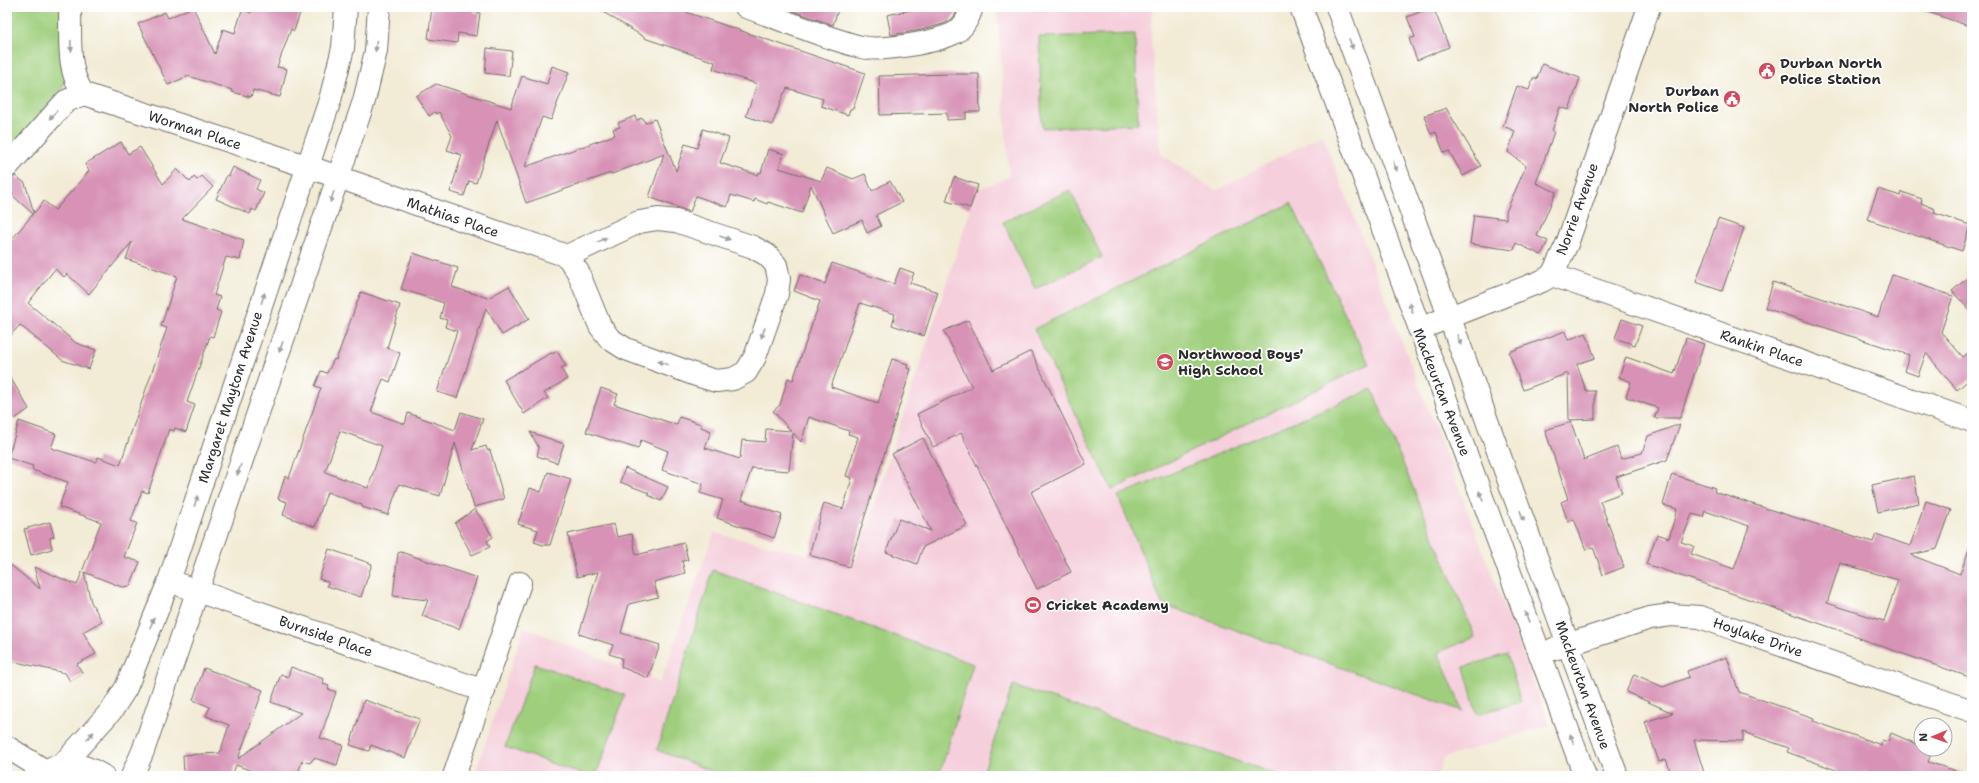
<svg xmlns="http://www.w3.org/2000/svg" width="1979" height="783" font-family="'Shantell Sans',sans-serif">
  <style>
    .built { fill: #f5cfdb }
    .green { fill: #9fcf7d; stroke: #657d54 }
    .building { fill: #d792b5; fill-rule: evenodd }
    .lines { fill: none; stroke-linecap: round; stroke-linejoin: round }
    .street-casing { stroke: #716e66; stroke-width: 24 }
    .secondary-casing { stroke: #716e66; stroke-width: 24 }
    .street { stroke: #fff; stroke-width: 22 }
    .secondary { stroke: #fff; stroke-width: 22 }
    .oneway { fill: #a0a0a0 }
    .labels { text-anchor: middle; dominant-baseline: central; stroke-width: 3.5; stroke-linejoin: round; paint-order: stroke }
    .poi-label { font-size: 14px; font-weight: bold; fill: #2b2b2b; stroke: #fff; text-anchor: start }
    .street-label { font-size: 14px; fill: #2b2b2b; stroke: #fff }
  </style>
  <rect width="100%" height="100%" fill="#fff"/>
  <filter id="ink" filterUnits="userSpaceOnUse"><feTurbulence type="fractalNoise" baseFrequency=".025" numOctaves="2"/><feDisplacementMap in="SourceGraphic" scale="8" xChannelSelector="R" yChannelSelector="G"/><feConvolveMatrix kernelMatrix="1 2 1 2 8 2 1 2 1" color-interpolation-filters="sRGB"/></filter>
  <filter id="wash" filterUnits="userSpaceOnUse"><feTurbulence type="fractalNoise" baseFrequency=".012" numOctaves="4" result="noise"/><feDisplacementMap in="SourceGraphic" scale="16" xChannelSelector="R" yChannelSelector="G"/><feGaussianBlur stdDeviation="0.9" result="paint"/><feColorMatrix in="noise" values="0 0 0 0 0 0 0 0 0 0 0 0 0 0 0 0 0 1.4 0 .05"/><feComposite in="paint" operator="in"/></filter>
  <g filter="url(#wash)">
    <rect width="100%" height="100%" fill="#f2ebd5"/>
    <path class="built" d="M997,7H1152L1151,37L1161,154L1216,191L1322,134L1550,725L1443,758L1437,776H474L524,627L660,683L714,533L809,555L849,567L855,562L977,190L1009,177Z"/>
    <g class="green">
      <path d="M7,7H69L74,63L62,88L7,155Z"/>
      <path d="M1135,34L1138,124L1042,128L1039,37Z"/>
      <path d="M1070,190L1102,257L1035,289L1003,222Z"/>
      <path d="M1291,203L1369,364L1112,490L1034,329Z"/>
      <path d="M1372,389L1475,637L1438,652L1463,711L1162,604L1118,496Z"/>
      <path d="M713,570L973,664L939,776H724L657,750Z"/>
      <path d="M1507,654L1521,702L1477,714L1464,667Z"/>
      <path d="M535,664L625,695L596,776H588L505,747Z"/>
      <path d="M1013,685L1281,776H982Z"/>
    </g>
    <g id="blocks">
      <g class="building">
        <path d="M193,7L215,54L223,29L235,33L242,10L251,13L253,7H302L294,31L291,29L277,67L287,69L280,97L253,90L251,97L232,92V90L188,76L168,85L138,24L165,12L168,18Z"/>
        <path d="M432,7H474V12L480,13L477,36L458,33L457,43L428,39Z"/>
        <path d="M595,7H681L680,10L865,73L853,109H850L848,115L821,106L823,99L787,88L785,93H784L772,125L746,116L757,84L713,69L715,62L706,59L647,39Z"/>
        <path d="M788,7H839L833,25L788,9Z"/>
        <path d="M924,7H954L956,14L951,20L943,24L921,30L891,35L887,15Z"/>
        <path d="M1433,7L1449,47L1417,60L1409,39L1415,37L1407,17Z"/>
        <path d="M1923,7H1972V27L1922,10Z"/>
        <path d="M487,48L512,51L509,76L485,73Z"/>
        <path d="M1542,64L1580,78L1569,110L1560,107L1552,131L1554,132L1536,183L1556,192L1537,236L1548,241L1541,255L1516,243L1514,250L1470,244L1474,215L1506,219V212L1526,166L1508,152L1515,131L1503,126L1517,86L1529,90L1533,78L1537,79Z"/>
        <path d="M552,66L569,72L551,120L542,117L525,167L615,135L613,129L620,127L618,123L635,116L636,120L643,118L645,123L655,119L676,171L685,144L697,148L703,129L729,138L720,163L758,175L759,172L761,173L768,149L784,154L779,168L821,181L827,168L853,179L865,174L872,191L890,181L902,202L876,215L881,226L867,233L862,220L833,233L811,185L802,213L768,202L767,204L755,199L754,202L731,195L727,207L696,196L690,212L649,197L664,154L612,174L611,173L526,203L497,120L476,183L469,181L464,196L450,192L462,155L447,150L452,136L439,112L436,114L435,112L429,116L416,96L436,84L511,108L522,76L547,84Z"/>
        <path d="M952,74H979L980,112H966V119L947,120V113L880,115L879,76Z"/>
        <path d="M1446,108L1481,166L1463,176L1449,151L1444,153L1436,132L1431,134L1424,116Z"/>
        <path d="M121,142L128,154L140,147L163,184L177,169L190,182L194,177L197,180L202,176L213,187L182,219L244,240L240,260L226,257L214,295L220,297L216,310L221,312L213,337L210,336L187,402L195,405L186,432L175,428L174,431L169,429L148,493L142,491L131,521L137,523L124,557L140,562L130,586L122,587L84,572L91,602L102,621L83,632L96,654L77,664L83,674L70,681L65,673L7,660V562L40,589L34,567L77,585L101,522L59,507L68,482L32,470L33,466L8,458L19,421L56,434L51,448L92,461L96,462L98,457L120,465L167,328L161,326L177,276L126,259L132,242L89,294L67,274L64,277L55,269L28,303L76,343L96,350L89,369L62,360L20,325L7,339V245L33,214L12,195L9,179L15,176L25,183L34,213L44,201L55,210L89,171L85,164Z"/>
        <path d="M233,167L260,180L256,189L264,193L256,211L252,209L250,214L216,199L227,175L229,176Z"/>
        <path d="M954,177L978,185L970,208L946,201Z"/>
        <path d="M1878,189L1901,196L1902,192L1922,199L1921,203L1935,209L1934,213L1970,225L1962,251L1867,219Z"/>
        <path d="M1718,219L1744,228L1722,291L1696,282Z"/>
        <path d="M413,253L458,268L452,287L488,298L509,286L529,319L502,335L486,308L457,398L437,392L457,331L445,327L447,320L440,318L444,303L401,289Z"/>
        <path d="M832,263L894,284L900,268L914,273L910,283L938,292L924,336L892,325L895,314L860,303L831,387L878,403L892,359L908,364L907,368L911,369L849,567L809,555L824,503L843,509L852,478L846,476L858,437L848,434L849,431L809,417L801,442L793,433L789,471L752,468L741,500L782,515L774,538L717,518L723,500L700,493L703,484L662,470L668,451L641,440L638,449L586,432L601,388L618,394L614,404L677,425L679,417L701,424V427L711,431L705,448L740,459L742,440L765,442L766,429L791,431L773,411L780,405L788,378L793,380L820,301L794,291L800,275L825,284Z"/>
        <path d="M1972,274V313L1952,291Z"/>
        <path d="M1892,275L1953,296L1941,332L1963,357L1972,350V377L1957,390L1926,353L1918,376L1904,371L1909,355L1765,308L1773,282L1878,317Z"/>
        <path d="M361,292L400,305L387,348L400,353L390,382L383,379L371,412L405,424L408,413L455,430L461,412L483,419L472,450L486,446L487,450H490L504,499L474,507L455,443L440,496L399,484L388,515L362,507V505L327,492L315,527L283,515L287,502L278,499L285,476L289,478L321,388L315,386L321,371L327,373L334,359L336,360ZM340,431L382,446L368,488L325,472Z"/>
        <path d="M1622,319L1642,326L1635,345L1615,338Z"/>
        <path d="M968,320L993,370L1031,351L1086,464L1031,492L1071,572L1037,589L961,433L933,447L917,414L972,387L944,331Z"/>
        <path d="M1565,331L1568,340L1586,333L1595,358L1577,364L1586,391H1595V419L1569,420L1568,373L1523,390L1509,352Z"/>
        <path d="M1686,338L1704,344L1680,418H1654L1658,408L1626,397L1631,382L1619,377L1626,357L1674,374Z"/>
        <path d="M557,351L566,366L561,368L567,379L544,393L548,398L524,414L504,380L551,353L552,354Z"/>
        <path d="M7,372L29,409L15,419L7,406Z"/>
        <path d="M1571,422L1584,460L1617,447L1621,459L1642,453L1648,436L1680,424L1667,460L1616,477L1622,493L1600,501L1624,567L1603,575L1593,547L1586,550L1574,519L1568,522L1561,502L1568,499L1545,430Z"/>
        <path d="M530,432L564,444L557,463L537,456L539,448Z"/>
        <path d="M923,438L967,525L923,547L917,564L886,552L899,519L931,531L892,454Z"/>
        <path d="M625,468L668,487L661,501L648,495L649,493L620,482Z"/>
        <path d="M548,472L571,479L550,545H543L534,542L538,530L518,524L530,488L541,492Z"/>
        <path d="M1672,474L1715,488L1714,492L1730,497L1873,542L1876,534L1910,546L1926,501L1951,510L1937,549L1911,555L1960,574L1970,547H1972V678L1858,638L1859,637L1646,564L1657,534L1669,538L1677,509L1663,505ZM1705,511L1749,526L1734,569L1691,554L1694,546L1681,542L1692,514L1703,517ZM1840,563L1898,580L1884,621L1827,603Z"/>
        <path d="M1914,476L1919,503L1878,512L1872,485Z"/>
        <path d="M475,509L493,537L487,541L490,547L472,555L455,523Z"/>
        <path d="M50,522L54,537L50,538L52,549L31,555L24,529Z"/>
        <path d="M614,524L617,537L632,534L636,555L684,543L688,560L682,561L685,573L654,582L658,597L629,604L621,633L660,645L648,678L621,667L622,658L609,654L613,645L579,634L598,572L577,577L568,534Z"/>
        <path d="M329,549L372,564L361,597L327,586L328,582L319,579Z"/>
        <path d="M401,552L477,578L459,629L422,616L428,600L393,596L398,553Z"/>
        <path d="M1727,657L1739,692L1814,718L1813,721L1881,745L1882,740L1888,742L1891,733L1921,746V749L1932,751L1928,762L1963,773L1962,776H1876L1864,772L1863,776H1833L1836,770L1787,752L1789,748L1743,732V741L1694,740L1705,776H1672L1666,759L1659,762L1645,722L1673,713L1626,692L1634,674L1663,687L1689,677L1687,671Z"/>
        <path d="M291,667L324,679L323,684L329,686L328,689L336,692L320,738L343,745L337,765L314,758L310,763L302,761L297,776H265L236,765L232,776H184L183,755L220,753L229,725L206,716L210,707L193,700L204,668L263,690L238,759L301,713L271,702L281,674L288,677Z"/>
        <path d="M364,700L420,719L405,758L371,745L369,751L350,745Z"/>
      </g>
    </g>
  </g>
  <g filter="url(#ink)">
    <use href="#blocks" fill-opacity="0" stroke="#716e66" stroke-width="1"/>
    <g class="lines">
      <defs>
        <g id="street">
          <path d="M70,7C71,35 66,72 84,94L306,166L567,256L578,272L600,326L610,339L626,349L696,375L716,381L733,379L746,372L755,357L777,294L779,279L776,265L767,255L753,247L676,221L658,219L639,222L567,256"/>
          <path d="M746,7C784,20 822,37 861,47C881,52 938,42 956,32C965,26 969,17 972,7"/>
          <path d="M1301,7L1585,776"/>
          <path d="M1337,7L1568,644L1617,776"/>
          <path d="M7,167L66,101L84,94"/>
          <path d="M1552,275L1972,421"/>
          <path d="M1419,329L1542,281L1552,275L1567,244L1649,7"/>
          <path d="M169,581L484,691"/>
          <path d="M1554,649L1650,618L1671,615L1700,617L1972,711"/>
          <path d="M7,747L44,770"/>
          <path d="M454,776L520,583"/>
        </g>
        <g id="secondary">
          <path d="M63,764L112,710L126,688L169,581L330,100L343,48L346,7"/>
          <path d="M35,776C58,761 80,761 103,776"/>
          <path d="M132,776L143,751L364,101L376,51L379,7"/>
        </g>
      </defs>
      <use href="#street" class="street-casing"/>
      <use href="#secondary" class="secondary-casing"/>
      <use href="#street" class="street"/>
      <use href="#secondary" class="secondary"/>
    </g>
    <defs><path id="oneway-solid" d="M-6-.8H1V-3.2L6.5 0L1 3.2V.8H-6Z"/></defs>
    <g class="oneway">
      <use href="#oneway-solid" transform="translate(1351 44) rotate(70)"/>
      <use href="#oneway-solid" transform="translate(71 46) rotate(88)"/>
      <use href="#oneway-solid" transform="translate(376 46) rotate(95)"/>
      <use href="#oneway-solid" transform="translate(53 115) rotate(132)"/>
      <use href="#oneway-solid" transform="translate(1395 166) rotate(70)"/>
      <use href="#oneway-solid" transform="translate(332 197) rotate(109)"/>
      <use href="#oneway-solid" transform="translate(725 238) rotate(19)"/>
      <use href="#oneway-solid" transform="translate(602 240) rotate(-26)"/>
      <use href="#oneway-solid" transform="translate(263 298) rotate(-72)"/>
      <use href="#oneway-solid" transform="translate(1411 308) rotate(-110)"/>
      <use href="#oneway-solid" transform="translate(763 333) rotate(110)"/>
      <use href="#oneway-solid" transform="translate(1459 340) rotate(70)"/>
      <use href="#oneway-solid" transform="translate(281 347) rotate(109)"/>
      <use href="#oneway-solid" transform="translate(663 363) rotate(-160)"/>
      <use href="#oneway-solid" transform="translate(239 470) rotate(109)"/>
      <use href="#oneway-solid" transform="translate(1481 496) rotate(-111)"/>
      <use href="#oneway-solid" transform="translate(196 501) rotate(-72)"/>
      <use href="#oneway-solid" transform="translate(1522 516) rotate(70)"/>
      <use href="#oneway-solid" transform="translate(1527 617) rotate(-111)"/>
      <use href="#oneway-solid" transform="translate(152 623) rotate(-67)"/>
      <use href="#oneway-solid" transform="translate(90 736) rotate(-47)"/>
      <use href="#oneway-solid" transform="translate(1572 739) rotate(-110)"/>
    </g>
  </g>
  <defs>
    <symbol id="civic-disc" viewBox="-11 -11 22 22"><circle r="9.5" fill="#d1495b" stroke="#fff"/><path d="M-.6-6.5H3V-4.5H.6V-3L4-1V1h2V6H-6V1h2V-1L-.6-3ZM-1.2 2.5V6h2.4V2.5Z" fill="#fff"/></symbol>
    <symbol id="school-disc" viewBox="-11 -11 22 22"><circle r="9.5" fill="#d1495b" stroke="#fff"/><path d="M0-5L7-2L0 1L-7-2ZM-4 1L0 2.5L4 1V4Q0 6-4 4Z" fill="#fff"/></symbol>
    <symbol id="stadium-disc" viewBox="-11 -11 22 22"><circle r="9.5" fill="#d1495b" stroke="#fff"/><path d="M0-5a6.5 5 0 1 0 0 10a6.5 5 0 1 0 0-10ZM-3.5-1.8h7v3.6h-7Z" fill="#fff"/></symbol>
  </defs>
  <g fill-rule="evenodd">
    <use href="#civic-disc" x="1757" y="61" width="20" height="20"/>
    <use href="#civic-disc" x="1722" y="89" width="20" height="20"/>
    <use href="#school-disc" x="1155" y="352" width="20" height="20"/>
    <use href="#stadium-disc" x="1023" y="595" width="20" height="20"/>
  </g>
  <g class="labels">
    <g class="poi-label">
      <text x="1780" y="63">Durban North<tspan x="1780" dy="16">Police Station</tspan></text>
      <text x="1719" y="91" text-anchor="end">Durban<tspan x="1719" dy="16">North Police</tspan></text>
      <text x="1178" y="354">Northwood Boys'<tspan x="1178" dy="16">High School</tspan></text>
      <text x="1046" y="605">Cricket Academy</text>
    </g>
    <g class="street-label">
      <text transform="translate(195 130) rotate(18)">Worman Place</text>
      <text transform="translate(1577 209) rotate(-70)">Norrie Avenue</text>
      <text transform="translate(453 217) rotate(19)">Mathias Place</text>
      <text transform="translate(1762 348) rotate(19)">Rankin Place</text>
      <text transform="translate(1442 392) rotate(69)">Mackeurtan Avenue</text>
      <text transform="translate(230 397) rotate(-72)">Margaret Maytom Avenue</text>
      <text transform="translate(326 636) rotate(19)">Burnside Place</text>
      <text transform="translate(1758 637) rotate(19)">Hoylake Drive</text>
      <text transform="translate(1583 685) rotate(70)">Mackeurtan Avenue</text>
    </g>
  </g>
  <rect width="1979" height="783" fill="none" stroke="#fff" stroke-width="24"/>
  <g transform="translate(1933 737) rotate(268)"><circle r="19" fill="#ffffff" stroke="#aaaaaa"/>
  <path d="M0-3L7 15L0 10L-7 15Z" fill="#d1495b"/>
  <text y="-6" font-size="11" font-weight="bold" text-anchor="middle" fill="#2b2b2b">N</text>
  </g>
</svg>
